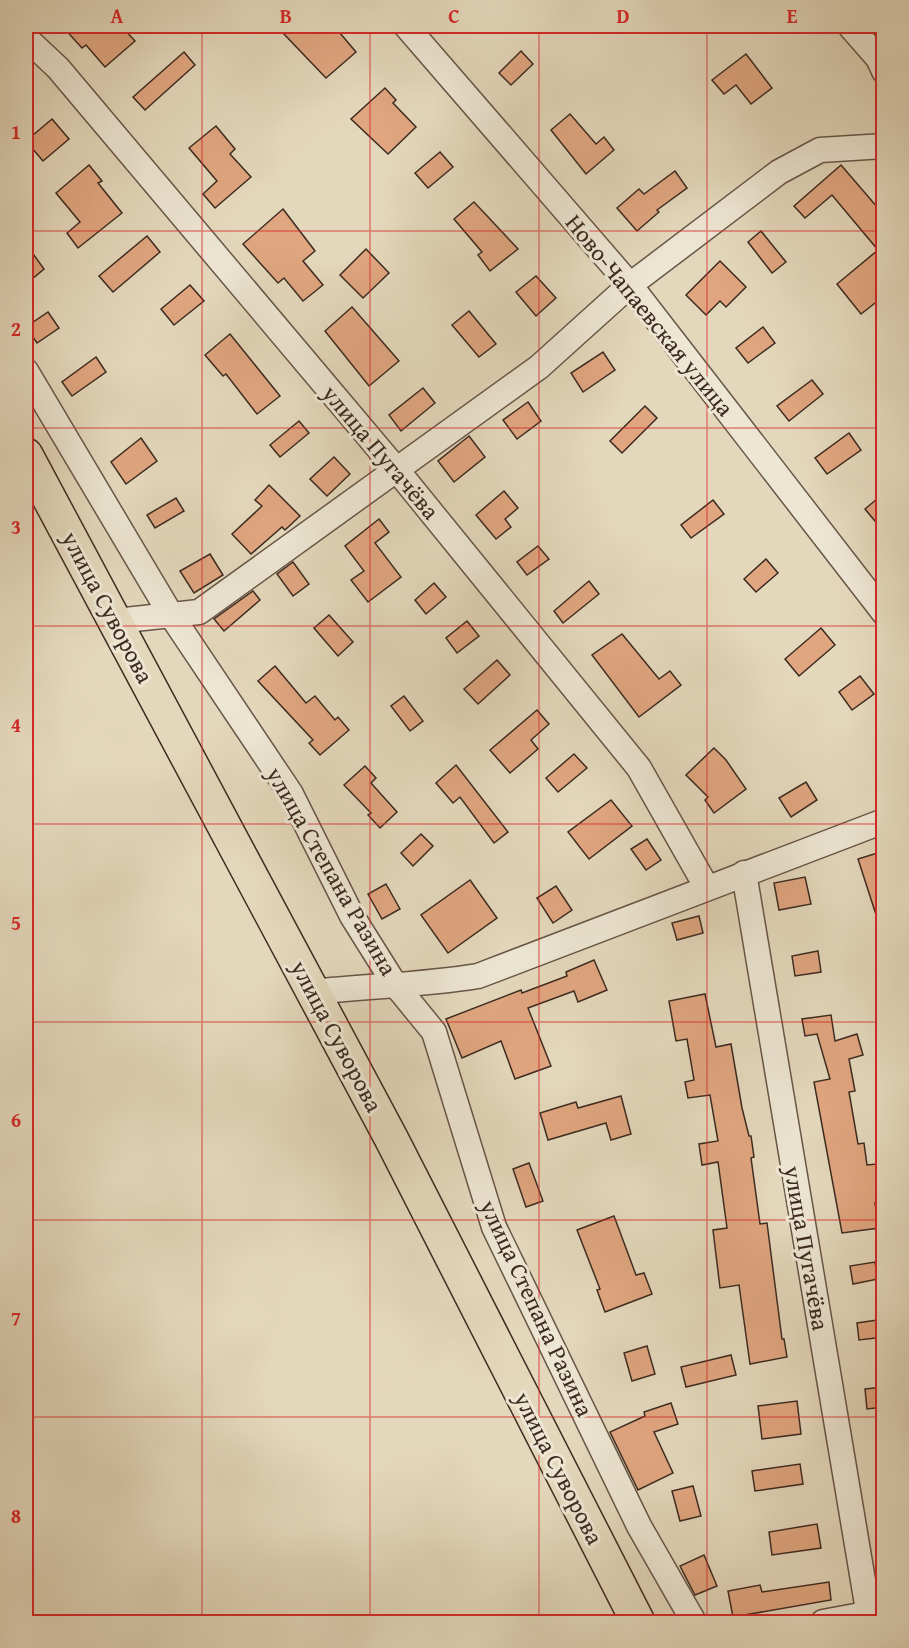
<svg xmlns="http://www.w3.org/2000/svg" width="909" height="1648" font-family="'Gentium Book Plus',serif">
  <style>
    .building { fill: #e0a680; stroke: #3d2b21; stroke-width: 1.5 }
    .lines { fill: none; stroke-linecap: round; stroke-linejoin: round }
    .street-casing { stroke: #675648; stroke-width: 27 }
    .primary-casing { stroke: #3d2b21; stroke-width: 36 }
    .street { stroke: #ede6d3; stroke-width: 24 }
    .primary { stroke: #e4d8bc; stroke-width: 33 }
    .grid { fill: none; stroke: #d62828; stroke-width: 1.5; stroke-opacity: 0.55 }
    .labels { text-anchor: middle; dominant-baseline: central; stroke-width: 6; stroke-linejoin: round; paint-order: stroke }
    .street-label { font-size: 24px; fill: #3d2b21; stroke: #ede6d3 }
    .neatline { fill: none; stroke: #d62828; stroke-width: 2 }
    .grid-label { font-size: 20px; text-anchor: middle; font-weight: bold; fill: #d62828 }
  </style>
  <rect width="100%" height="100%" fill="#e4d8bc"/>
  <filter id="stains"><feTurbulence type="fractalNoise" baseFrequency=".00333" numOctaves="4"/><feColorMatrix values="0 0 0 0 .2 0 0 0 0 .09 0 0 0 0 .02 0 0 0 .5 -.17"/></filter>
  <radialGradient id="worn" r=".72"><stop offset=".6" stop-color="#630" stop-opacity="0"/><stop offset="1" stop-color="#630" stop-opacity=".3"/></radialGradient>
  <g class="building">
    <path d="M62,26H121L135,41L105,67L86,45L82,48Z"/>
    <path d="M292,26H334L356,52L326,78L283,33Z"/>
    <path d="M521,51L533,64L511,85L499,73Z"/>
    <path d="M184,52L195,65L145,110L133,97Z"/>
    <path d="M746,54L772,88L751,104L736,85L724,94L712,80Z"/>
    <path d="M385,88L396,100L393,103L416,127L388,154L351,119Z"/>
    <path d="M570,114L596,144L604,137L614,150L586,174L551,130Z"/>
    <path d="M52,119L69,139L43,161L26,141Z"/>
    <path d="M216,126L235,149L230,154L251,177L215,208L203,194L217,181L189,148Z"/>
    <path d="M440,152L453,167L428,188L415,173Z"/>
    <path d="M89,165L102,181L98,183L122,213L78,248L67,233L80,222L56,193Z"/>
    <path d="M841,165L884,215V296L861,314L837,284L878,250L832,195L805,218L794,206Z"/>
    <path d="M675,171L687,188L657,210L659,212L637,231L617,208L639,189L644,194Z"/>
    <path d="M474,202L518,249L490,271L478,255L482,252L454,219Z"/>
    <path d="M283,209L315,251L303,261L323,285L303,301L284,278L278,283L243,244Z"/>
    <path d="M761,231L786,262L772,273L748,242Z"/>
    <path d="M147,236L160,252L113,292L99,276Z"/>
    <path d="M26,244L44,269L26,284Z"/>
    <path d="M366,249L389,273L363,298L340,275Z"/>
    <path d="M720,261L746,287L726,307L720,301L706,315L686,295Z"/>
    <path d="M536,276L556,298L536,316L516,292Z"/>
    <path d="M190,285L204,301L174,325L161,309Z"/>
    <path d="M352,307L399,361L369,386L325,331Z"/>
    <path d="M469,311L496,344L479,357L452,325Z"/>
    <path d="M48,312L59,328L37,343L26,327Z"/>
    <path d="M763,327L775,343L748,363L736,348Z"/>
    <path d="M230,334L280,396L257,414L226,374L223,376L205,355Z"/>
    <path d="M603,352L615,370L583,392L571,373Z"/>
    <path d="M96,357L106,372L72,396L62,382Z"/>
    <path d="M812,380L823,394L789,421L777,406Z"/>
    <path d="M423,388L435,403L401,431L389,415Z"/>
    <path d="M528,402L541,421L517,439L503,420Z"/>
    <path d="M645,406L657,418L622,453L610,441Z"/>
    <path d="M299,421L309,433L280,457L270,445Z"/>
    <path d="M849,433L861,450L827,474L815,458Z"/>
    <path d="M469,436L485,457L454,482L438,461Z"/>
    <path d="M141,438L157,461L126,484L111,462Z"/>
    <path d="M334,457L350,474L327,496L310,479Z"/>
    <path d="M269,485L300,516L285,530L282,527L251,554L232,534L262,506L255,500Z"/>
    <path d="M504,491L518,508L505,519L511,527L496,539L476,515Z"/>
    <path d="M884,493V532L865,509Z"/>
    <path d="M176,498L184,511L155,528L147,515Z"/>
    <path d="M713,500L724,514L691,538L681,525Z"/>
    <path d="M379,519L389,532L375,543L401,577L368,602L351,580L364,571L345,546Z"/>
    <path d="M538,546L549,559L527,575L517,562Z"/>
    <path d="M210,554L223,575L194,593L180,571Z"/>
    <path d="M766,559L778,573L756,592L744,579Z"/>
    <path d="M293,562L309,584L293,596L277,574Z"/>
    <path d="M589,581L599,594L563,623L554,611Z"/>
    <path d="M434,583L446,597L426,614L415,600Z"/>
    <path d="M253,591L260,600L224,631L214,619Z"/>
    <path d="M329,615L353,642L338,656L314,628Z"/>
    <path d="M467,621L479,636L457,653L446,638Z"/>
    <path d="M821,628L835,645L799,676L785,659Z"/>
    <path d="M622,634L659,679L670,671L681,685L639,717L592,655Z"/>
    <path d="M497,660L510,675L478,704L464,689Z"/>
    <path d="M275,666L306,703L315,696L335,720L338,717L349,730L320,755L309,743L313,740L258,681Z"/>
    <path d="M860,676L874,694L852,710L839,692Z"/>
    <path d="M404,696L423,721L410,731L391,706Z"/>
    <path d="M537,710L549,724L531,740L538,749L510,773L490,750Z"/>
    <path d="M714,748L726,760L746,789L714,813L705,800L708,797L686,775Z"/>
    <path d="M574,754L587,768L558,792L546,778Z"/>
    <path d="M456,765L508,832L494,843L460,797L453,803L436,783Z"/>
    <path d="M365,766L376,778L371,783L397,812L380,828L368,815L371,813L344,785Z"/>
    <path d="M806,782L817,800L791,817L779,798Z"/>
    <path d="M611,800L632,826L589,859L568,832Z"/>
    <path d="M421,834L433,846L413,866L401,853Z"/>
    <path d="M647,839L661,860L646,870L631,849Z"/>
    <path d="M884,851V926L880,927L858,859Z"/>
    <path d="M805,877L811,904L779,910L774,883Z"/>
    <path d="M470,880L497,918L448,953L421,915Z"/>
    <path d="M386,884L400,909L382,919L368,894Z"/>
    <path d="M556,886L572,910L553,923L537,898Z"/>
    <path d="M699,916L703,933L677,940L672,923Z"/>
    <path d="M818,951L821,972L795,976L792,956Z"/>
    <path d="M594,960L607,990L578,1002L574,991L528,1008L551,1066L515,1079L501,1041L462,1058L446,1019L521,990L522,993L567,976L566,972Z"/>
    <path d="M705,994L716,1047L731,1044L742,1108L749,1136H751L754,1157L751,1158L760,1224L767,1223L782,1339H784L787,1357L750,1364L739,1285L720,1288L713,1230L727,1228L718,1162L702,1165L699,1144L718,1141L710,1095L688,1098L685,1082L694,1080L687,1039L676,1041L669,1001Z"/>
    <path d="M831,1015L835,1041L857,1034L863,1055L849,1059L855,1091L849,1092L858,1144L864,1143L867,1165L877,1164L882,1202L875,1203L879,1228L842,1233L814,1082L830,1079L817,1034L805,1036L802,1019Z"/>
    <path d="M621,1096L631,1134L611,1140L606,1123L548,1140L540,1113L576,1102L578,1108Z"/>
    <path d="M529,1163L543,1201L526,1207L513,1169Z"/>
    <path d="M614,1216L636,1275L644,1273L652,1294L605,1312L597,1290L600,1289L577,1230Z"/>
    <path d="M875,1262L878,1279L853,1284L850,1266Z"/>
    <path d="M884,1319V1337L859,1340L857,1323Z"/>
    <path d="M647,1346L655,1374L632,1381L624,1353Z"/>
    <path d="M731,1355L736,1375L686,1387L681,1367Z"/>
    <path d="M884,1387V1407L867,1409L865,1389Z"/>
    <path d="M797,1401L801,1434L762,1439L758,1406Z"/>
    <path d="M671,1403L678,1424L654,1432L673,1473L638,1490L610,1432L645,1416L644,1412Z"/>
    <path d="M800,1464L803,1484L755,1491L752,1471Z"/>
    <path d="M693,1486L701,1516L680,1521L672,1491Z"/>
    <path d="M817,1524L821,1548L772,1555L769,1532Z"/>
    <path d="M704,1555L717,1586L695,1595L680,1566Z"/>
    <path d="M829,1582L831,1600L733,1617L728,1591L760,1585L762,1592Z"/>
  </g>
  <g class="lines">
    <defs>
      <g id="street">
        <path d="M406,26L630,285L884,613"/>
        <path d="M850,26L878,58L884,71"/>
        <path d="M26,38L58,68L396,469L639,768L707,888"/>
        <path d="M26,371L171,615L291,794L352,916L394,983L434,1032L494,1227L639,1526L694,1622"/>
        <path d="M116,621L199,612L539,367L630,285L779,172L820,150L884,146"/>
        <path d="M744,873L870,1622"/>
        <path d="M313,992C368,986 423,985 478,976L884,821"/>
        <path d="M823,1622L882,1611"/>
      </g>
      <path id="primary" d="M26,455L391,1138L638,1622"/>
    </defs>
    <use href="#street" class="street-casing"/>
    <use href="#primary" class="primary-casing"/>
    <use href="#street" class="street"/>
    <use href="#primary" class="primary"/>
  </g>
  <path class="grid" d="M202,26V1622M370,26V1622M539,26V1622M707,26V1622M26,231H884M26,428H884M26,626H884M26,824H884M26,1022H884M26,1220H884M26,1417H884"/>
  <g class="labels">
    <g class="street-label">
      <text transform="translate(650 315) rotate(51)">Ново-Чапаевская улица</text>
      <text transform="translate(381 452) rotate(50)">улица Пугачёва</text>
      <text transform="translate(108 607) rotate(62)">улица Суворова</text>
      <text transform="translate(332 871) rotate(60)">улица Степана Разина</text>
      <text transform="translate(337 1036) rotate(62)">улица Суворова</text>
      <text transform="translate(807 1248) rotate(80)">улица Пугачёва</text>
      <text transform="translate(537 1308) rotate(65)">улица Степана Разина</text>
      <text transform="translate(559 1468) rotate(63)">улица Суворова</text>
    </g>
  </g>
  <rect width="909" height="1648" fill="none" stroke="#e4d8bc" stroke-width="66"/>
  <rect x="33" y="33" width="843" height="1582" class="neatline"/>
  <g class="grid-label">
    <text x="117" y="23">A</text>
    <text x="286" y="23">B</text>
    <text x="454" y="23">C</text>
    <text x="623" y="23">D</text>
    <text x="792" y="23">E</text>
    <text x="16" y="139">1</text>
    <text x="16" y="336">2</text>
    <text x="16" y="534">3</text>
    <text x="16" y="732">4</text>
    <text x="16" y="930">5</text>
    <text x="16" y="1127">6</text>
    <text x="16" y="1325">7</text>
    <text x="16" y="1523">8</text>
  </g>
  <rect width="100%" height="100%" filter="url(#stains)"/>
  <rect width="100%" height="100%" fill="url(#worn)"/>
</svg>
